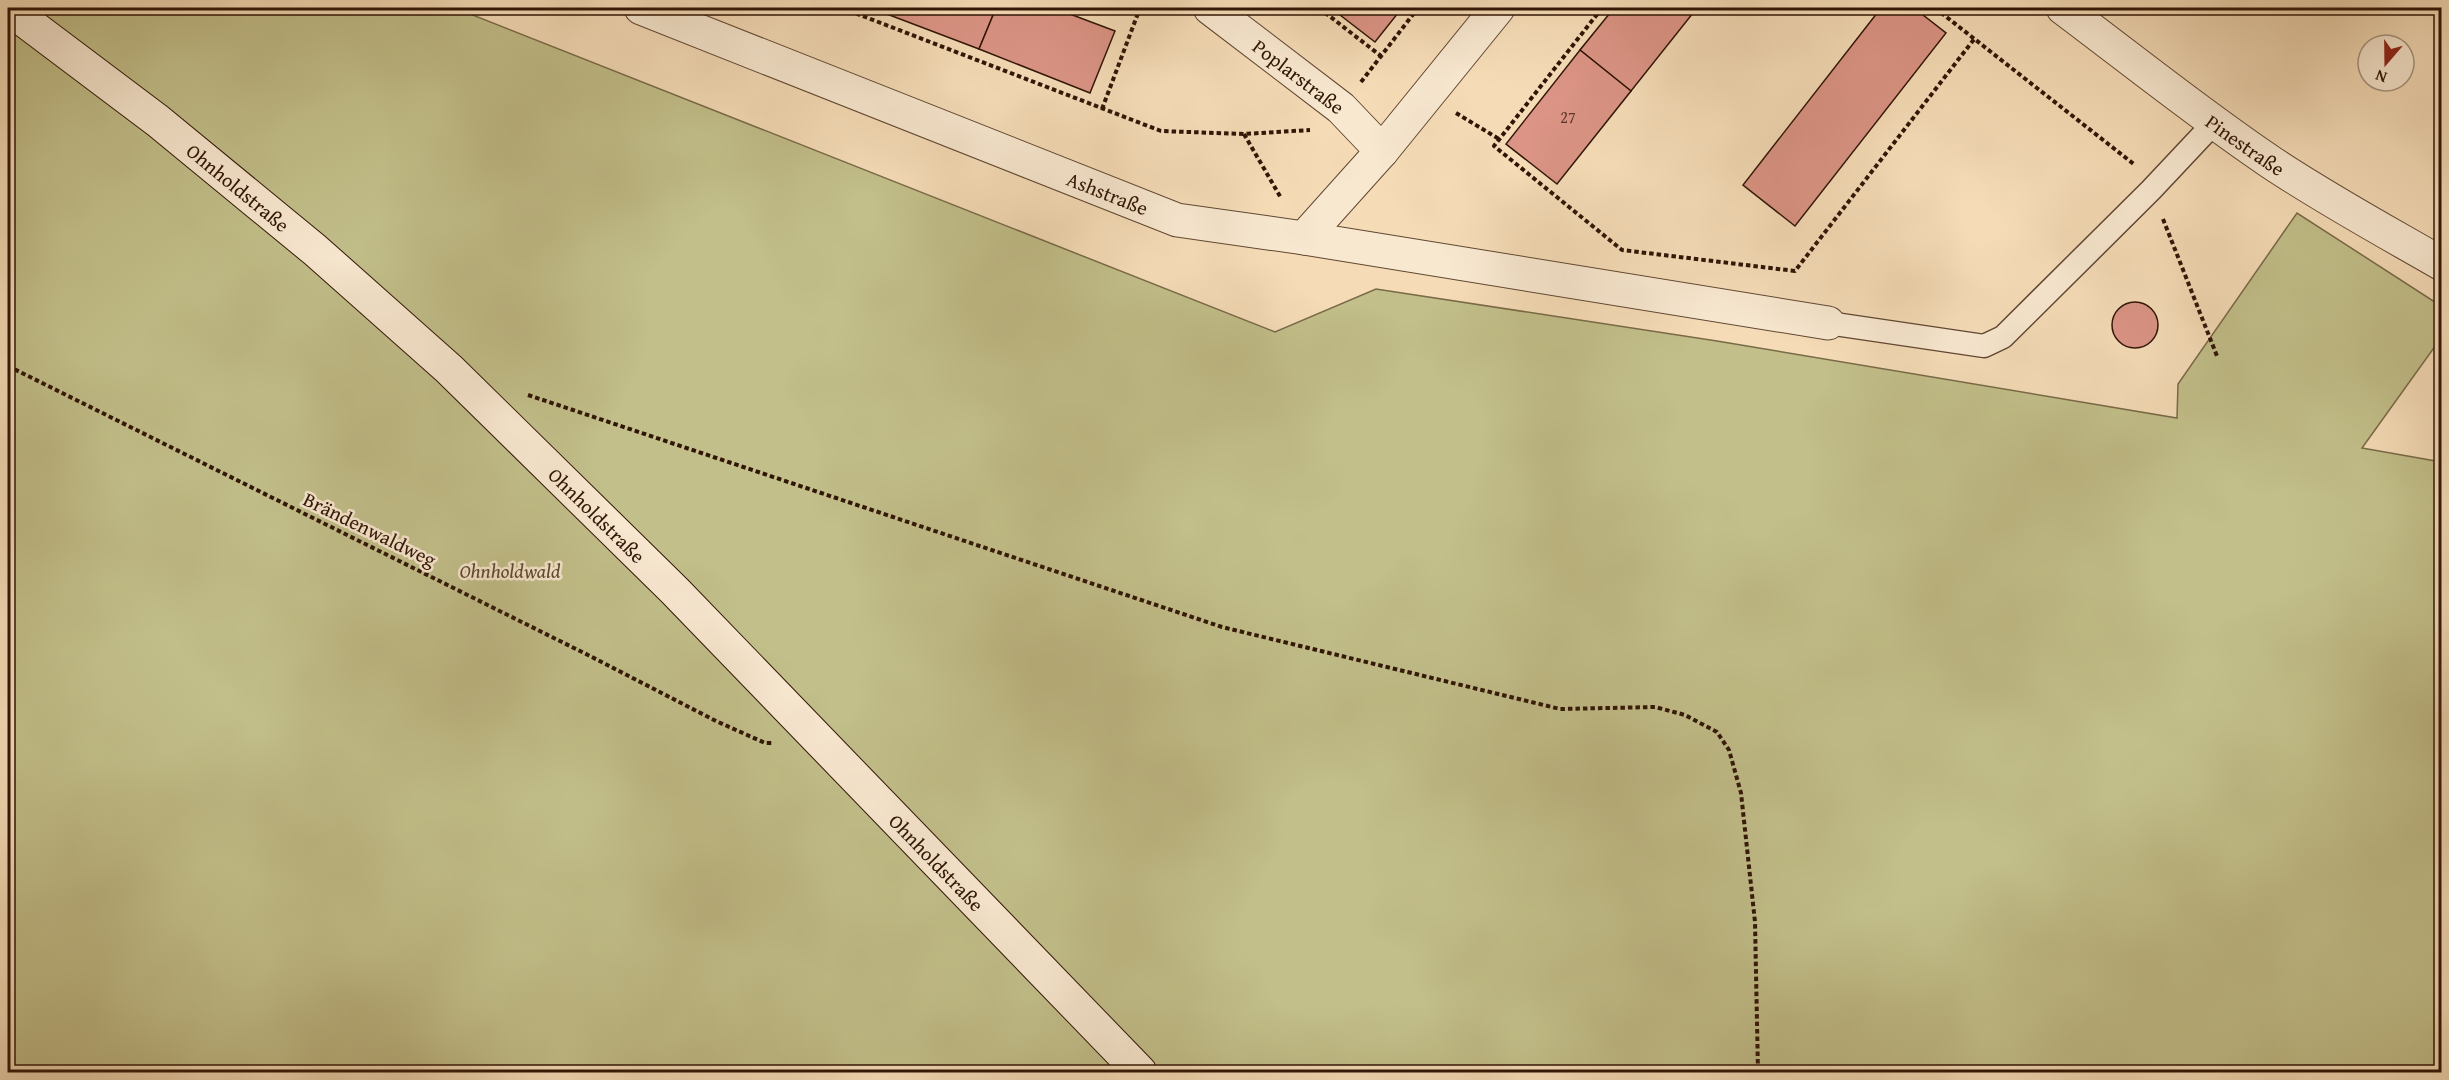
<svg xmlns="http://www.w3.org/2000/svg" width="2449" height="1080" font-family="'Gentium Book Plus',serif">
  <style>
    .green { fill: #c2bf8a; stroke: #796a48; stroke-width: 1.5 }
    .building { fill: #db9485; stroke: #301506; stroke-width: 1.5 }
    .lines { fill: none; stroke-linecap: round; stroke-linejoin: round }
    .lane-casing { stroke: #614732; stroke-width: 25 }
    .street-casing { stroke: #614732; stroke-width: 35 }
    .secondary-casing { stroke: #301506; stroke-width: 35 }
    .path { stroke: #301506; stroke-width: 4; stroke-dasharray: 4.5 3; stroke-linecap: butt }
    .lane { stroke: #f8e8d0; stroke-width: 22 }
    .street { stroke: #f8e8d0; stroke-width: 33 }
    .secondary { stroke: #f8e8d0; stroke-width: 33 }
    .labels { text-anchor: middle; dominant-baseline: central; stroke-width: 5; stroke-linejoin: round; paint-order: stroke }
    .number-label { font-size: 16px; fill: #5b3526 }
    .street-label { font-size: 20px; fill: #301506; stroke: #f8e8d0 }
    .park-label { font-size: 20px; font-style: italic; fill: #5c482e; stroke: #f8e8d0 }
  </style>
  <rect width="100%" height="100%" fill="#f5dcb7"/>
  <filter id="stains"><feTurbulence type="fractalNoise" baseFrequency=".00333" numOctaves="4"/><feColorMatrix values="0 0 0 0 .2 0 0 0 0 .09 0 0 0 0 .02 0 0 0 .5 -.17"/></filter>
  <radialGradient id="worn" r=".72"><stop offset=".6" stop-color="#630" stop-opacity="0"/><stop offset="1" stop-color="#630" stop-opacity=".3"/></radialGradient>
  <path class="green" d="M8,8H455L1275,332L1376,289L1717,341L2177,418L2178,384L2297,213L2441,306V338L2362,448L2441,462V1072H8Z"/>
  <g class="building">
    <path d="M871,8H996L979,49Z"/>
    <path d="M996,8H1054L1115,31L1090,93L979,49Z"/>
    <path d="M1331,8H1402L1375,42Z"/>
    <path d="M1614,8H1697L1631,91L1580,50Z"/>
    <path d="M1881,8H1914L1946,33L1795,226L1743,185Z"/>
    <path d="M1580,50L1631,91L1557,184L1506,144Z"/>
    <circle cx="2135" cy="325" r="23"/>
  </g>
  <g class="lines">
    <defs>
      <path id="lane" d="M1828,323L1984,346L2003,337L2151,190L2214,123"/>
      <g id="street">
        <path id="s1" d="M641,8L1177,220L1304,238L1382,151L1498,8"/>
        <path id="s2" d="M1210,8L1341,108L1382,151"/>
        <path id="s3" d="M2063,8C2131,59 2198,113 2269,161C2324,198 2383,230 2442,264"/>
        <path d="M1304,238L1828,323"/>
      </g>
      <g id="secondary">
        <path id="s4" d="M8,8L158,121L315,250L449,369L675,591L1140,1072"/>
      </g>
    </defs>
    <use href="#lane" class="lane-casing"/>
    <use href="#street" class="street-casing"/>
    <use href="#secondary" class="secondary-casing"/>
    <g class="path">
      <path d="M842,8L1161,131L1244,134L1310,130"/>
      <path d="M1319,8L1381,56"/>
      <path d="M1602,8L1494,146L1622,250L1795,271L1975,38"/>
      <path d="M1935,8L2135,165"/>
      <path d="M1361,82L1418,8"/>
      <path d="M1102,109L1140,8"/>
      <path d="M1456,113L1499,139"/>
      <path d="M1244,134L1281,198"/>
      <path d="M2163,219L2217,356"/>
      <path d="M8,366L588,655L716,721L765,743H773"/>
      <path d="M528,395L1222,627L1560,709L1655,707L1685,715L1717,732L1729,750L1741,793L1755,922L1758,1072"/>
    </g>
    <use href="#lane" class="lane"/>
    <use href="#street" class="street"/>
    <use href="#secondary" class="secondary"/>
  </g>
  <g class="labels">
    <g class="number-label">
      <text x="1568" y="117">27</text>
    </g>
    <g class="street-label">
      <text stroke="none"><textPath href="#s2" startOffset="112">Poplarstraße</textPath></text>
      <text stroke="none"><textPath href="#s3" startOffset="228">Pinestraße</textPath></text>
      <text stroke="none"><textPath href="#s4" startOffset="292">Ohnholdstraße</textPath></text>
      <text stroke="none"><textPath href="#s1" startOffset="502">Ashstraße</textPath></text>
      <text stroke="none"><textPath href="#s4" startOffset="778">Ohnholdstraße</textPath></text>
      <text transform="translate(370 529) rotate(26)">Brändenwaldweg</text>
      <text stroke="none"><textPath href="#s4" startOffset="1264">Ohnholdstraße</textPath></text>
    </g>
    <g class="park-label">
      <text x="510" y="570">Ohnholdwald</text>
    </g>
  </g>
  <rect width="2449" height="1080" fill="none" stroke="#f5dcb7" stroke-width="30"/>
  <rect x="9" y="9" width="2431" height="1062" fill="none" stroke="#301506" stroke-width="3"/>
  <rect x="15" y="15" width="2419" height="1050" fill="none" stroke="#301506" stroke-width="1.5"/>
  <g transform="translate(2386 63) rotate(200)"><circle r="28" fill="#f8e8d0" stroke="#a8947f" stroke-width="1.5"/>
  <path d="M0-4.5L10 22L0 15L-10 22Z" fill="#8f2418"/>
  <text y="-9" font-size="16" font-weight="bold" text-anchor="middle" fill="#301506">N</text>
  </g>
  <rect width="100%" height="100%" filter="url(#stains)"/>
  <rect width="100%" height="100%" fill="url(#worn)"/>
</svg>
